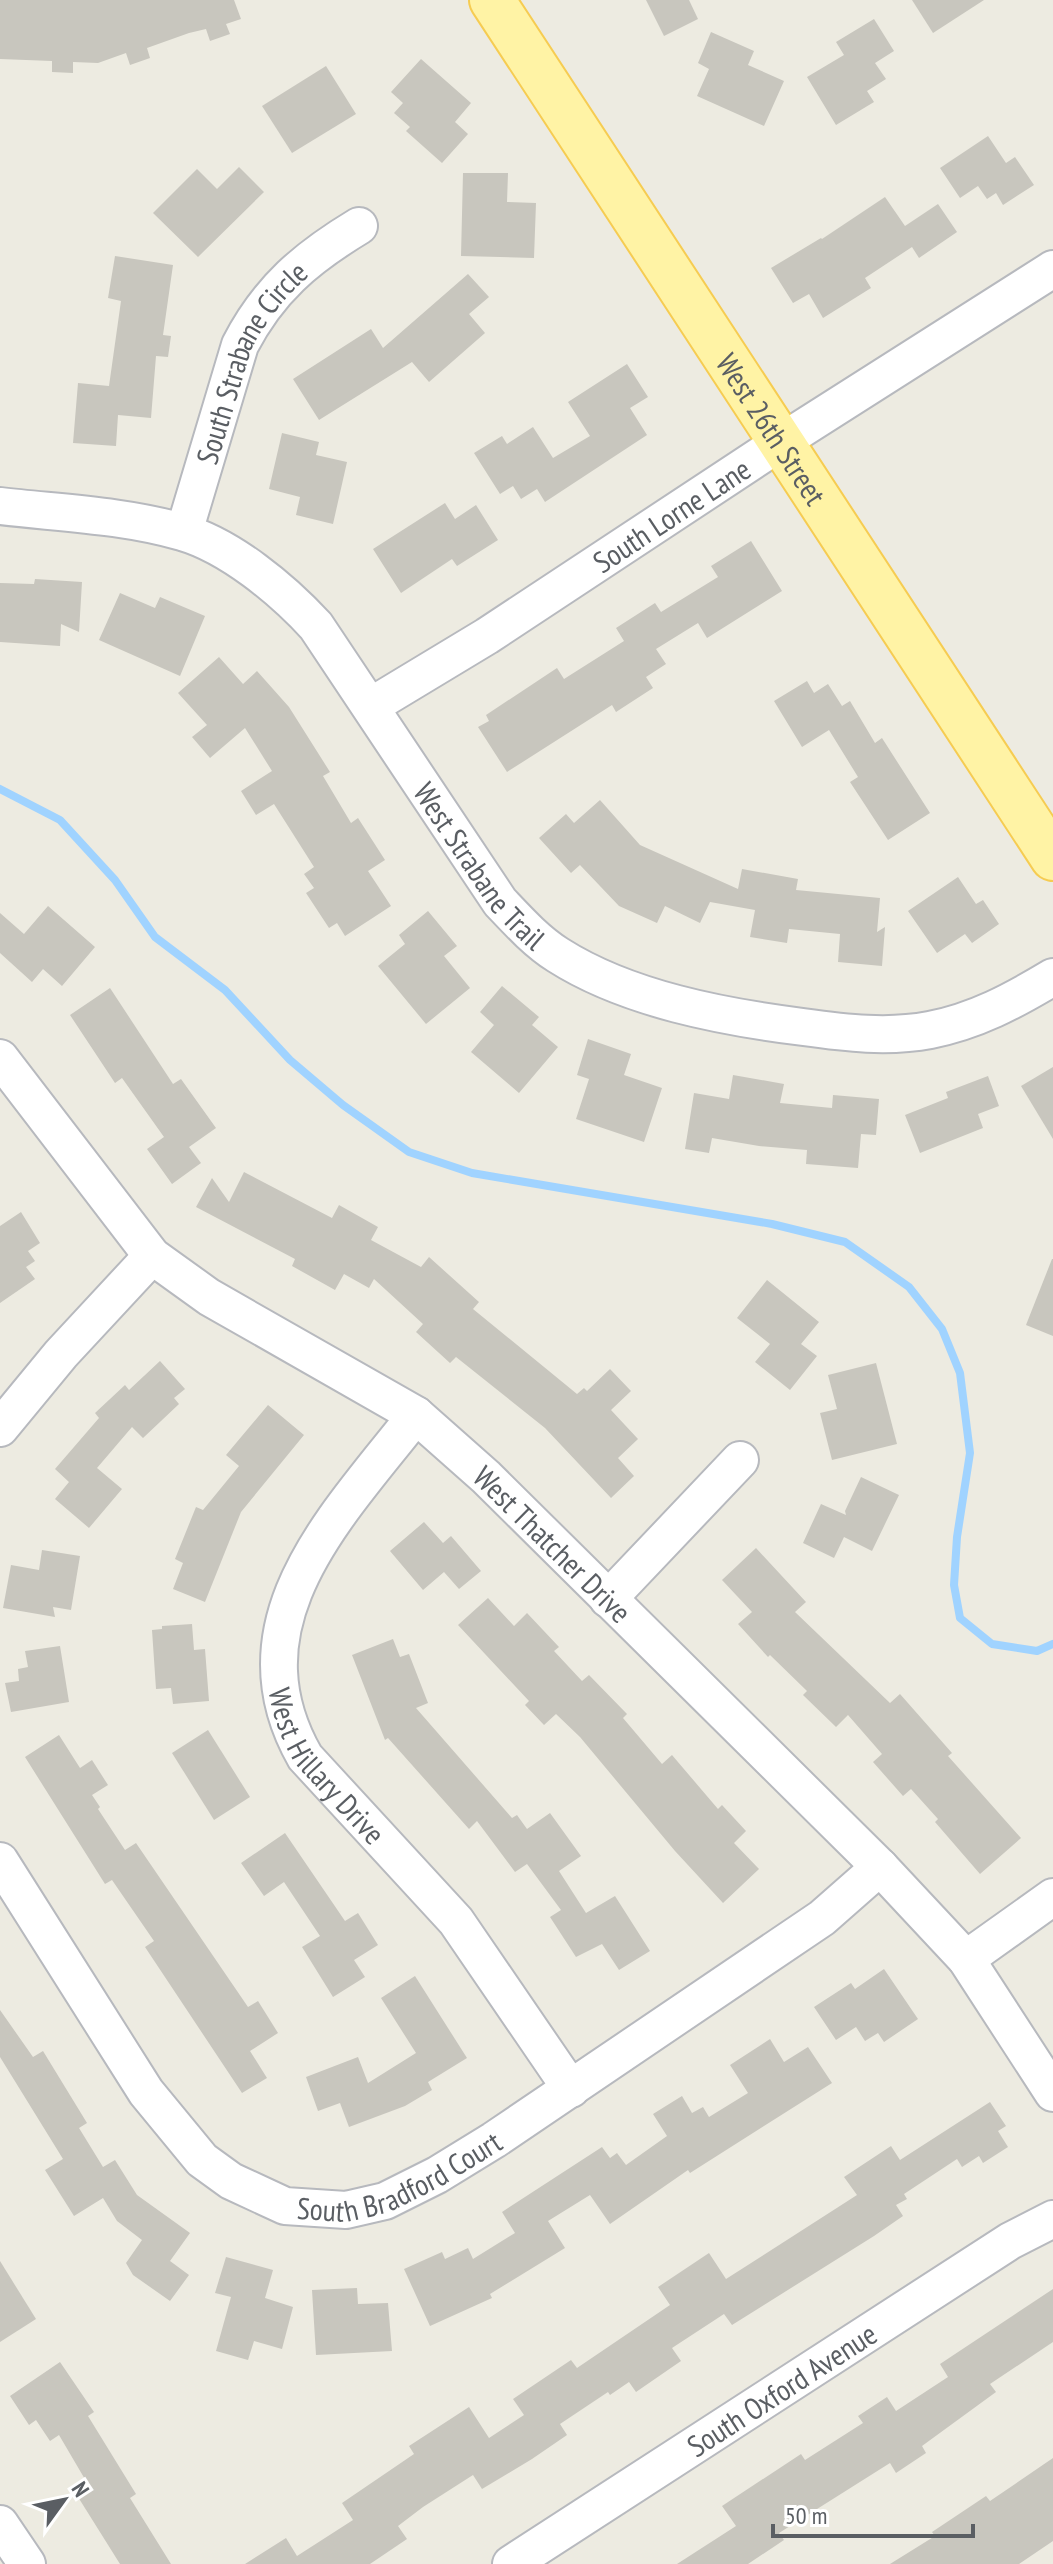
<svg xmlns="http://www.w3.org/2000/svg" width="1053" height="2564" font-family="'PT Sans Narrow',sans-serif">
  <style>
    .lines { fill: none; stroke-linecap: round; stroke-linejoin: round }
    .stream { stroke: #a0d3ff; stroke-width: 8 }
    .building { fill: #c8c6be }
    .minor-casing { stroke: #b7b9be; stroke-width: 40 }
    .major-casing { stroke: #f6cc52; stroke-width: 48 }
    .minor { stroke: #fff; stroke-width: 36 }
    .major { stroke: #fff3a5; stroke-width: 44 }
    .labels { text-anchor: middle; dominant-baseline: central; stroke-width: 8; stroke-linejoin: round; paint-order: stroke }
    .street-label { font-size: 30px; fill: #5a5e63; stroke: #fff }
  </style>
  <rect width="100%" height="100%" fill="#edebe1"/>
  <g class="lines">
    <path class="stream" d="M0,789L60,820L115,880L155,937L225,990L290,1060L343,1105L409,1152L472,1173L772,1224L845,1242L909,1287L942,1329L960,1373L970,1453L957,1537L954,1585L960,1618L992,1644L1037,1651L1053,1644"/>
  </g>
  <g class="building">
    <path d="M0,0H234L241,19L226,24L230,34L210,41L206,29L189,33L147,48L150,58L130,65L126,53L98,63L73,62V73L52,72V61L0,59Z"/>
    <path d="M646,0H689L698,19L664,36Z"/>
    <path d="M912,0H984L933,33Z"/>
    <path d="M874,19L894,51L875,63L886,79L867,91L874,102L836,125L807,77L844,55L836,42Z"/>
    <path d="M711,32L754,51L748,65L784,81L764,126L697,96L709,69L698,63Z"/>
    <path d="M421,59L471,103L455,122L468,134L442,163L406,131L410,127L394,113L403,103L391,92Z"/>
    <path d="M326,66L356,114L292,153L262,106Z"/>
    <path d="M988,136L1006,163L1015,157L1034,185L1003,205L996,193L987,199L978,186L960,198L940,168Z"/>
    <path d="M239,167L264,192L198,257L153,213L197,169L217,189Z"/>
    <path d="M463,173H508L507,202L536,203L534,258L461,256Z"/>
    <path d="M885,197L905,226L938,204L957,232L919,258L912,247L865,278L871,288L823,318L809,294L793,303L771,268L821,238L822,239Z"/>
    <path d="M115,256L173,265L163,335L171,336L168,357L156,356L151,418L118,415L116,446L73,443L78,383L109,386L121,301L108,298Z"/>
    <path d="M468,274L489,297L469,314L485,333L429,382L412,362L319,420L293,379L371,329L383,348Z"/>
    <path d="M627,364L648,397L630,408L647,435L545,502L537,489L521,499L513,486L500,494L474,453L502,436L507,444L533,427L553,458L590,436L568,402Z"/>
    <path d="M282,433L319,442L316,455L347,462L333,524L296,515L300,497L269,489Z"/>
    <path d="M445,503L455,519L476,505L498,540L457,566L452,559L401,593L373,549Z"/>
    <path d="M751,541L782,591L707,638L698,623L656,649L666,664L646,677L653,688L616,712L612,705L507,772L478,727L489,721L486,715L557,668L564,679L624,641L616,628L655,603L661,612L718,577L711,566Z"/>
    <path d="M35,579L82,582L79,632L61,624L60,646L0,642V583L34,584Z"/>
    <path d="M120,593L155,608L160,597L205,616L180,676L99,640Z"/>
    <path d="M219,657L243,684L257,671L289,707L330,772L323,776L351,823L358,818L385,860L368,871L391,906L345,936L337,923L329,928L306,893L314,888L304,874L314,867L274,804L256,815L241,791L272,771L245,728L210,758L192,737L207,725L178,693Z"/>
    <path d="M807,681L814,693L828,684L842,706L850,701L875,743L882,738L930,813L888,840L850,782L858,777L829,730L802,747L774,701Z"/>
    <path d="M600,800L640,845L738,889L742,869L798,879L796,890L880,898L877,932L885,927L882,966L838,962L840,934L789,929L787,943L750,937L755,910L710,902L700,923L665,906L657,923L619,906L580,865L571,873L539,838L566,814L574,823Z"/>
    <path d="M958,877L976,904L983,900L999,924L972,943L965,934L937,953L908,911Z"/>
    <path d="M48,906L95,947L62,986L43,969L32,982L0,953V913L24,934Z"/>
    <path d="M428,911L457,946L444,956L470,988L426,1024L378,966L405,944L399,935Z"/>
    <path d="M502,986L539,1017L532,1025L558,1047L519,1093L471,1052L494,1025L480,1012Z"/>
    <path d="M110,988L173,1084L181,1079L216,1128L189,1147L201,1163L172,1184L147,1149L164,1137L122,1078L115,1083L70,1015Z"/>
    <path d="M588,1039L631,1054L624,1075L662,1088L644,1142L576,1119L589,1079L577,1075Z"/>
    <path d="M1053,1067V1139L1021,1086Z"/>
    <path d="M733,1075L784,1084L780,1103L832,1108L833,1095L879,1099L876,1135L861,1134L858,1168L806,1164L807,1150L759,1146L712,1138L709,1153L685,1149L694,1093L729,1099Z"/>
    <path d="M988,1076L999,1106L978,1114L983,1128L920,1153L905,1115L948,1098L946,1092Z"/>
    <path d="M244,1172L332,1218L339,1205L378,1227L371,1240L421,1267L429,1257L479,1302L473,1309L577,1394L584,1388L587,1391L610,1369L631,1391L611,1410L638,1439L618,1458L634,1476L611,1498L545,1428L456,1357L450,1363L416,1332L423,1324L374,1279L369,1288L344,1274L335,1290L292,1266L295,1259L196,1207L212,1178L229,1202Z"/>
    <path d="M21,1212L40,1243L28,1251L35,1261L26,1267L35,1279L0,1303V1226Z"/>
    <path d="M1052,1259H1053V1336L1026,1325Z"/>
    <path d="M767,1280L819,1322L801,1344L817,1356L790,1390L755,1362L770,1344L737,1318Z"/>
    <path d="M160,1361L185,1389L174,1398L179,1404L143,1438L132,1427L97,1468L122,1489L89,1528L55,1499L69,1482L55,1469L99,1418L95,1413L125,1385L129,1390Z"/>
    <path d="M876,1363L897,1444L832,1460L820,1413L837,1409L828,1375Z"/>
    <path d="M268,1405L304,1435L241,1512L205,1602L173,1589L183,1563L175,1559L196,1507L203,1510L239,1466L226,1455Z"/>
    <path d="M861,1477L899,1495L872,1551L844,1537L834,1558L803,1543L821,1504L846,1515L845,1511Z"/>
    <path d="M424,1522L443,1543L451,1536L481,1571L459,1589L444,1572L423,1590L390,1551Z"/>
    <path d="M756,1548L806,1602L795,1612L890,1703L900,1694L952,1753L948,1756L1021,1838L980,1874L935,1822L938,1819L911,1789L903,1796L873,1762L882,1754L848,1715L836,1727L803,1695L807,1691L770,1655L768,1657L738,1624L752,1612L722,1580Z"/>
    <path d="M42,1550L80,1556L71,1610L53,1607L55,1617L3,1608L11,1565L39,1570Z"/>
    <path d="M488,1598L514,1626L527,1613L559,1647L554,1651L582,1681L589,1675L627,1714L623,1718L662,1764L672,1755L718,1809L722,1805L746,1831L734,1843L759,1869L723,1903L675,1851L580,1737L556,1714L544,1725L525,1705L529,1701L458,1625Z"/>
    <path d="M192,1624L194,1650L205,1649L209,1701L173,1704L171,1688L156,1689L152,1630L162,1629V1626Z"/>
    <path d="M393,1639L400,1657L409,1654L428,1703L416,1708L512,1818L517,1815L527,1829L550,1813L581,1856L559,1871L586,1913L615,1896L650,1951L619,1970L602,1944L576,1957L550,1917L561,1910L527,1864L515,1872L477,1821L469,1829L388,1738L385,1740L352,1655Z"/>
    <path d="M60,1646L69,1702L11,1712L5,1683L19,1681L18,1669L28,1667L25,1651Z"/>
    <path d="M208,1730L250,1797L214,1820L172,1753Z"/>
    <path d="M59,1735L80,1768L92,1760L108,1785L92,1795L100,1807L98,1809L125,1850L136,1843L248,2007L258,2001L278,2033L250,2051L267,2078L242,2093L145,1947L154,1941L112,1880L105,1884L25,1757Z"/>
    <path d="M285,1833L345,1921L358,1913L378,1945L354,1960L365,1977L333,1997L302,1947L320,1936L284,1882L264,1896L241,1863Z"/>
    <path d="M884,1969L918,2019L884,2042L878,2033L865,2041L856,2027L836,2040L814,2007L851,1983L855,1989Z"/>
    <path d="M415,1976L467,2058L428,2082L432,2090L405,2106L349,2127L340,2103L318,2111L306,2077L358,2057L368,2083L416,2053L381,1998Z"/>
    <path d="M0,2010L33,2057L43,2051L87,2123L79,2128L103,2167L115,2160L137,2195L190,2233L170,2261L189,2275L170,2301L133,2275L126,2263L142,2240L117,2221L103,2198L74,2216L45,2170L63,2159L0,2057Z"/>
    <path d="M770,2039L784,2062L808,2047L832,2083L690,2173L688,2170L610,2224L590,2195L548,2221L565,2248L490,2294L492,2298L430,2326L404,2269L442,2252L445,2259L468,2248L473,2259L515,2233L502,2212L602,2147L610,2158L617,2153L626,2165L667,2136L653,2114L682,2096L692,2113L703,2107L709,2117L748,2093L730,2065Z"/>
    <path d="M990,2102L1006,2126L998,2131L1008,2147L983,2163L979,2156L962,2167L957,2159L904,2194L907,2199L896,2205L903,2216L874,2236L732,2325L724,2314L672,2348L681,2361L636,2392L629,2382L610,2395L608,2392L560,2424L567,2435L532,2459L482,2489L473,2475L423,2507L398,2526L407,2539L370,2564H245L286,2538L297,2556L353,2520L342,2503L414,2454L409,2446L469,2407L489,2438L524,2415L513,2399L571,2360L577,2368L670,2305L658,2287L709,2253L726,2279L857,2195L844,2177L891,2146L900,2160Z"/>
    <path d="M226,2257L273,2270L265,2298L293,2307L282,2349L254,2341L248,2360L216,2351L231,2297L215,2293Z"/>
    <path d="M0,2261L36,2319L0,2342Z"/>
    <path d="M357,2288L358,2304L388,2303L392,2351L316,2355L312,2290Z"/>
    <path d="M1053,2289V2342L990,2384L996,2392L922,2446L926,2453L896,2473L890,2463L779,2533L784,2540L748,2564H677L736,2526L722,2506L801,2454L805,2460L863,2423L858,2416L887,2397L896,2411L948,2377L940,2364Z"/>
    <path d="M60,2362L94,2412L88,2416L136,2494L130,2498L171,2564H120L73,2489L86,2481L59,2435L50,2441L36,2420L29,2425L10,2396Z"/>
    <path d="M1053,2458V2541L1019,2564H890L935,2536L932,2532L986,2496L990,2501Z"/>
  </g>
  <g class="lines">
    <defs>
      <g id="minor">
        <path id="s1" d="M0,506C60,513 123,515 182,532C230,546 282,589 316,626L500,902C518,921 536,941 558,955C627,999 723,1017 803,1027C846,1033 888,1038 930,1030C976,1021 1013,1001 1053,977"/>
        <path id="s2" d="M184,532L240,345C269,289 306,258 359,226"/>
        <path id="s3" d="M371,706L487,636L781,442L1053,269"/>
        <path id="s4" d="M0,1058L152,1256L209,1297L416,1415L486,1477L880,1867L966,1959L1053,2093"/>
        <path id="s5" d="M416,1415C338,1515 228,1622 305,1757L456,1921L571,2089"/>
        <path d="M0,1428L61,1354L152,1256"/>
        <path d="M608,1599L740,1460"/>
        <path id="s6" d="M0,1861L146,2092L202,2160L231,2181L285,2206L346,2210L385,2201L437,2175L494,2140L822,1918L880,1867"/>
        <path d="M966,1959L1053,1897"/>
        <path d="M0,2524L27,2564"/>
        <path id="s7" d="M511,2564L1010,2241L1053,2219"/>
      </g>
      <g id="major">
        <path id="s8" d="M492,0L1053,858"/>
      </g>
    </defs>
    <use href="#minor" class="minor-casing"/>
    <use href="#major" class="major-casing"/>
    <use href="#minor" class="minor"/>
    <use href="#major" class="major"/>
  </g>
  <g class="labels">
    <g class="street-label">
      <text stroke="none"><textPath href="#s2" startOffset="184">South Strabane Circle</textPath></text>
      <text stroke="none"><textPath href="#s8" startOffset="512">West 26th Street</textPath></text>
      <text stroke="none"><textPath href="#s3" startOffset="356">South Lorne Lane</textPath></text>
      <text stroke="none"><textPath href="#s1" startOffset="640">West Strabane Trail</textPath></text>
      <text stroke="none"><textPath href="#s4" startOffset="746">West Thatcher Drive</textPath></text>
      <text stroke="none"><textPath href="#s5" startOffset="406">West Hillary Drive</textPath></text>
      <text stroke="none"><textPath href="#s6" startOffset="578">South Bradford Court</textPath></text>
      <text stroke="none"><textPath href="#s7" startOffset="322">South Oxford Avenue</textPath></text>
    </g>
  </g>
  <g transform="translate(64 2500) rotate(57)" stroke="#ffffff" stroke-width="6" paint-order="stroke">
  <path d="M0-6L14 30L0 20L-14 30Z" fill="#5a5e63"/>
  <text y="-12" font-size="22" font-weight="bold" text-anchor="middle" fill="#5a5e63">N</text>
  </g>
  <path d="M773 2524v12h200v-12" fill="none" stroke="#5a5e63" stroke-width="4"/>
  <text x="785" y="2524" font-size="24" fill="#5a5e63" stroke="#ffffff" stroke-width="6" paint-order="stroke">50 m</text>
</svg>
